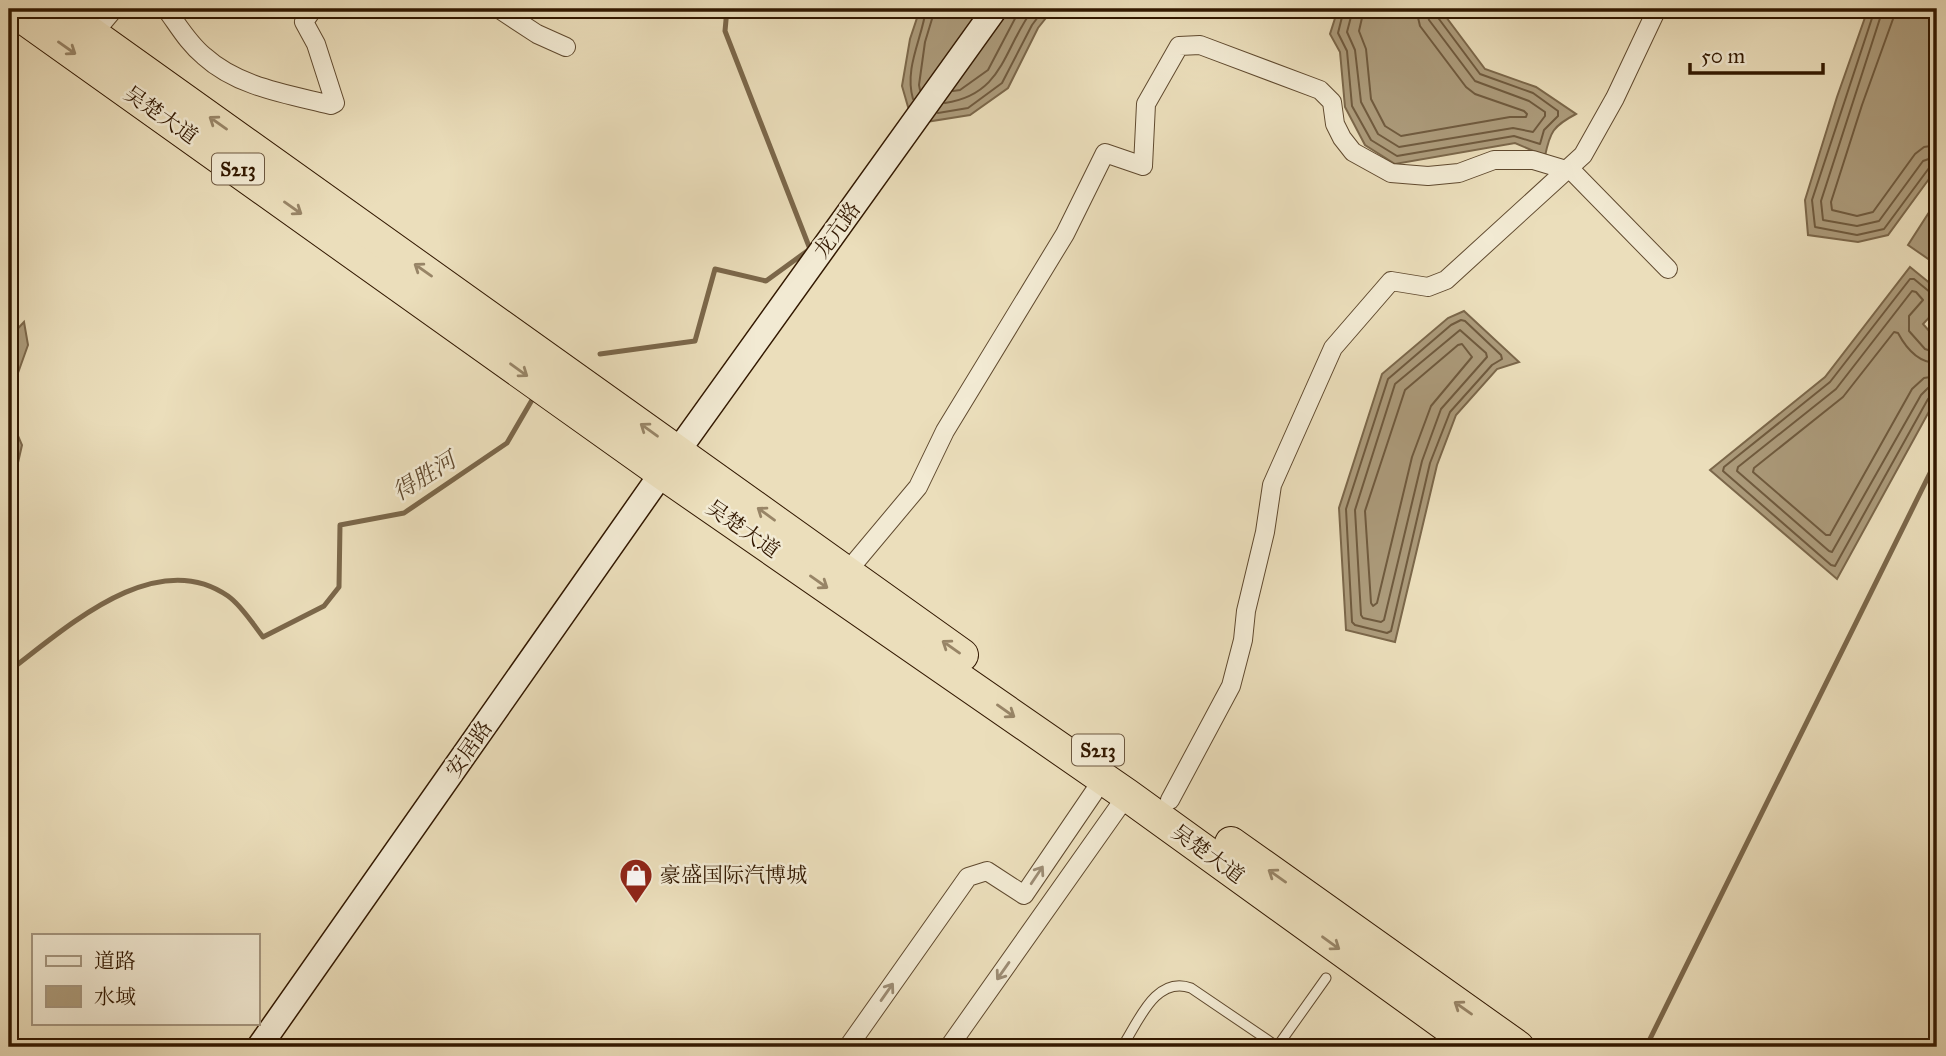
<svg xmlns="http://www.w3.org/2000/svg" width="1946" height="1056" font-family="'IM FELL Great Primer','Noto Serif SC',serif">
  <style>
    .water { fill: #ac9b7b; stroke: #7b674a; stroke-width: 2 }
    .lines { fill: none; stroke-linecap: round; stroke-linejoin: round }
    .shore { stroke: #6f5a3e; stroke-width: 2 }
    .stream { stroke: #7b674a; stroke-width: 5 }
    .lane-casing { stroke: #604a2f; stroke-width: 11 }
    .street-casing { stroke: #604a2f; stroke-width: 20 }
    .secondary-casing { stroke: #321800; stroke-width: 27 }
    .highway-casing { stroke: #321800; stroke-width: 34 }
    .lane { stroke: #f2ead3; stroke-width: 9 }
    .street { stroke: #f2ead3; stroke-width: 18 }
    .secondary { stroke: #f2ead3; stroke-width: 24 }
    .highway { stroke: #ebdebb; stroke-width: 32 }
    .oneway { stroke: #988567 }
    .oneway2 { stroke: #9c8c74 }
    .labels { text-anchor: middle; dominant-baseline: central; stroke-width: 5; stroke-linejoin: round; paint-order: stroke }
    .shield { fill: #f2ead3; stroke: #6c573f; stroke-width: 2 }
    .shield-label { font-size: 19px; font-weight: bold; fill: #321800 }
    .street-label { font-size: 21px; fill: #321800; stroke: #f2ead3 }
    .poi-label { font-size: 21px; fill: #321800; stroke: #f2ead3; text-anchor: start }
    .water-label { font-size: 23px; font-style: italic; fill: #634c31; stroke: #f2ead3 }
  </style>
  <rect width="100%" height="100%" fill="#ebdebb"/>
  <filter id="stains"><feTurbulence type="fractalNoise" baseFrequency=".00286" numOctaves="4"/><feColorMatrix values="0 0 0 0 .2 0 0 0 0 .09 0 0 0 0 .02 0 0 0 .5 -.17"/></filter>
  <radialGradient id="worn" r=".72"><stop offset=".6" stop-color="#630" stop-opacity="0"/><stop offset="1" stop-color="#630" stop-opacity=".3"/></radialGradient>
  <g class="water">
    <path d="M920,9H1053L1038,28L1008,88L970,115L913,124L902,86L910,39Z"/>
    <path d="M1338,9H1440L1485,69L1536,87L1576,114C1553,126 1550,132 1545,156L1515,143L1395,164L1365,145L1345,107L1340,52L1330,34Z"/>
    <path d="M1868,9H1929L1937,11V168L1888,235L1858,242L1808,235L1805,200L1837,97Z"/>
    <path d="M1937,200V265L1908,245Z"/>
    <path d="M1910,267L1937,289V309L1923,324L1937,340V397L1837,579L1710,470L1825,377Z"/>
    <path d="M1464,311L1519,362L1497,369L1456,415L1437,465L1395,642L1346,630L1339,508L1382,374L1448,318Z"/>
    <path d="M24,322L28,345L9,398V338Z"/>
    <path d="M9,415L22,445L9,502Z"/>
  </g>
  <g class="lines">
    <g class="shore">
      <path d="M1344,9L1338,33L1347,51L1352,106L1371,140L1397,156L1514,136L1540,144L1544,130L1558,116V111L1533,93L1480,74L1436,15L1435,9"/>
      <path d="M1353,9L1347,32L1355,50L1361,102L1378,134L1399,147L1513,128L1533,132L1545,116V112L1529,101L1475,81L1429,20L1426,9"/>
      <path d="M1364,9L1359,31L1366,49L1371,99L1385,126L1401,136L1510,117H1526L1527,114L1524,111L1475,94L1466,87L1420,26L1416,9"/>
      <path d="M1875,9L1812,200L1815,227L1857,235L1884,229L1929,168L1937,165"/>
      <path d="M1883,9L1821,201L1823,220L1857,226L1879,221L1923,161L1937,156"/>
      <path d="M1894,9L1893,19L1862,105L1831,202L1832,210L1857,216L1873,212L1915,154L1924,147L1937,145"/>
      <path d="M920,90L919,85L925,42L935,9"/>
      <path d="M953,91L960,90L988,70L1020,9"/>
      <path d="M913,99C904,68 922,39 926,9"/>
      <path d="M945,103C1004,94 1003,49 1033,9"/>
      <path d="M938,113L968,108L1002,83L1032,25L1044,9"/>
      <path d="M1937,294L1931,293L1914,279H1910L1830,382L1724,467L1723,471L1831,565L1835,566L1928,399L1937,395"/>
      <path d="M1461,320L1465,321L1501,355L1502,359L1492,365L1450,412L1430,463L1391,631L1387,633L1355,625L1352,622L1346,509L1388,379L1451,325Z"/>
      <path d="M1460,330L1486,353L1487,357L1441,409L1422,461L1384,620L1381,622L1363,618L1361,615L1355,510L1395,384Z"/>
      <path d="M1462,344L1472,357L1431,406L1412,457L1377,603L1373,606L1371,603L1365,511L1405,390L1458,345Z"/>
      <path d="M1937,353L1925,349L1909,331V316L1923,300L1916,292L1912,291L1836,389L1738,467L1737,471L1829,551L1832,552L1921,395L1928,388L1937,386"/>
      <path d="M1937,363C1919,363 1906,348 1898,333L1894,332L1843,397L1754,468L1753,472L1826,535H1830L1912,389L1924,378L1937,376"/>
    </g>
    <g class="stream">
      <path d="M600,354L695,341L715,269L766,281L810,249L725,31L727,9"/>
      <path d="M9,671C65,629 155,545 228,596C241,605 253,624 263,637L324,606L339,587L340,525L404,513L507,443L532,400"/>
      <path d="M1646,1047L1937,459"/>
    </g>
    <defs>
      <g id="lane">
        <path d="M1122,1047C1138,1023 1155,975 1191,988L1278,1047"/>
        <path d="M1277,1047L1326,978"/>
      </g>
      <g id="street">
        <path d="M166,9C178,25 188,43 204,56C238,87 287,94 331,105L335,103L316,44L304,22L313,9"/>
        <path d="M499,9L537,34L566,47"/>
        <path d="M93,34L114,9"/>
        <path d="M846,573L918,487L945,431L1065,234L1105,153L1143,166L1146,104L1179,46L1200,45L1320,90L1332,102L1335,124L1342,138L1353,152L1391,173L1428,176L1459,173L1494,160H1533L1573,172L1668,269"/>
        <path d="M1170,800L1231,686L1243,640L1246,611L1265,532L1272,485L1333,348L1391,281L1428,287L1446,280L1583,155L1615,98L1657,9"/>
        <path d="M848,1047L968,877L987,871L1024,895L1103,779"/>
        <path d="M949,1047L1127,795"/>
      </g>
      <path id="secondary" d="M259,1047L662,473L995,9"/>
      <g id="highway">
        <path d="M11,9L662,473L1127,795L1476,1047"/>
        <path d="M57,9L962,655"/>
        <path d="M1231,843L1518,1047"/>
      </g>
    </defs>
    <use href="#lane" class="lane-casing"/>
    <use href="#street" class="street-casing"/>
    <use href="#secondary" class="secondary-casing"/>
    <use href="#highway" class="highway-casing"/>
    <use href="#lane" class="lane"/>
    <use href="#street" class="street"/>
    <use href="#secondary" class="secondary"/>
    <use href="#highway" class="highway"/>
  </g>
  <defs><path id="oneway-shaft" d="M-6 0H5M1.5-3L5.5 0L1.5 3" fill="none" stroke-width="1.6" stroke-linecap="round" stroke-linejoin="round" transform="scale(1.75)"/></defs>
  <g class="oneway">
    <use href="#oneway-shaft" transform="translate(67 48) rotate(35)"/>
    <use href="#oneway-shaft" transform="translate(218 123) rotate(-145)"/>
    <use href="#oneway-shaft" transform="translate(293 208) rotate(35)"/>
    <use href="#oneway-shaft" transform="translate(423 270) rotate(-145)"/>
    <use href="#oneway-shaft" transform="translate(519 370) rotate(36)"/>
    <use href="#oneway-shaft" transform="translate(649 430) rotate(-144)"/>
    <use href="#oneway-shaft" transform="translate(766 514) rotate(-144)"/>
    <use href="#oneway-shaft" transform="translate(819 582) rotate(35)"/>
    <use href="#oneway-shaft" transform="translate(951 647) rotate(-145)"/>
    <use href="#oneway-shaft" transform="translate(1006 711) rotate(35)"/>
    <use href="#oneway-shaft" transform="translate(1277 876) rotate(-145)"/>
    <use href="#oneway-shaft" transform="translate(1331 943) rotate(36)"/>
    <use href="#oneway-shaft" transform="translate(1463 1008) rotate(-145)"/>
  </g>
  <g class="oneway2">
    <use href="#oneway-shaft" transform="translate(1037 875) rotate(-56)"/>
    <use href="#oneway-shaft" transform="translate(1003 971) rotate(125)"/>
    <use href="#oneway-shaft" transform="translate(887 992) rotate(-55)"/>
  </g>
  <defs>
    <symbol id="shop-pin" viewBox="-11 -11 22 30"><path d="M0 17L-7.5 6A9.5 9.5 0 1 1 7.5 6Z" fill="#8f2418" stroke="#f2ead3"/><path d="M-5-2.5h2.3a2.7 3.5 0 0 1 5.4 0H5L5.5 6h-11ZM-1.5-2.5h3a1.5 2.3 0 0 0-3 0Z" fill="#fff"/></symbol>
  </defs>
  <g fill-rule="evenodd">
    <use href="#shop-pin" x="617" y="856" width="38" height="52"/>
  </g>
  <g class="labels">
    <g class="shield">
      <rect x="212" y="153.5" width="52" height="31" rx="5"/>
      <rect x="1072" y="734.5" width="52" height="31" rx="5"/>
    </g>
    <g class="shield-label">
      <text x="238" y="169">S213</text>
      <text x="1098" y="750">S213</text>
    </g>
    <g class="street-label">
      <text transform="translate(161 115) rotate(35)">吴楚大道</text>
      <text transform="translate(837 230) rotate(-54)">龙亢路</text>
      <text transform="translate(743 529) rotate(35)">吴楚大道</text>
      <text transform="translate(469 749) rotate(-55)">安居路</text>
      <text transform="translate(1208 854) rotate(36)">吴楚大道</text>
    </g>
    <g class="poi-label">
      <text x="660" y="875">豪盛国际汽博城</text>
    </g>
    <g class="water-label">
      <text transform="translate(424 476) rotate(-32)">得胜河</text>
    </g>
  </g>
  <rect width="1946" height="1056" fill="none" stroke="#ebdebb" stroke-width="35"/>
  <rect x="10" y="10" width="1925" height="1035" fill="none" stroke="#321800" stroke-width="3.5"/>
  <rect x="18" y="18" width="1911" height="1021" fill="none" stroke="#321800" stroke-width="2"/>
  <rect x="32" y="934" width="228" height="91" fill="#f2ead3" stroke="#a5967f" stroke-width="2"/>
  <rect x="46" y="956" width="35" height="10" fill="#f2ead3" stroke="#a5967f" stroke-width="2"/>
  <text x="94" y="968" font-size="21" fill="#321800">道路</text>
  <rect x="46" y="986" width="35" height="21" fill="#ac9b7b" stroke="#a5967f" stroke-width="2"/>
  <text x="94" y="1004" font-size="21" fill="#321800">水域</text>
  <path d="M1690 63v10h133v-10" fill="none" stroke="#321800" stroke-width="3.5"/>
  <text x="1701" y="63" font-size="21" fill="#321800" stroke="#f2ead3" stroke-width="5" paint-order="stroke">50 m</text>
  <rect width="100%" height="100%" filter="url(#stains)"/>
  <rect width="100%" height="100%" fill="url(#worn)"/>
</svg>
